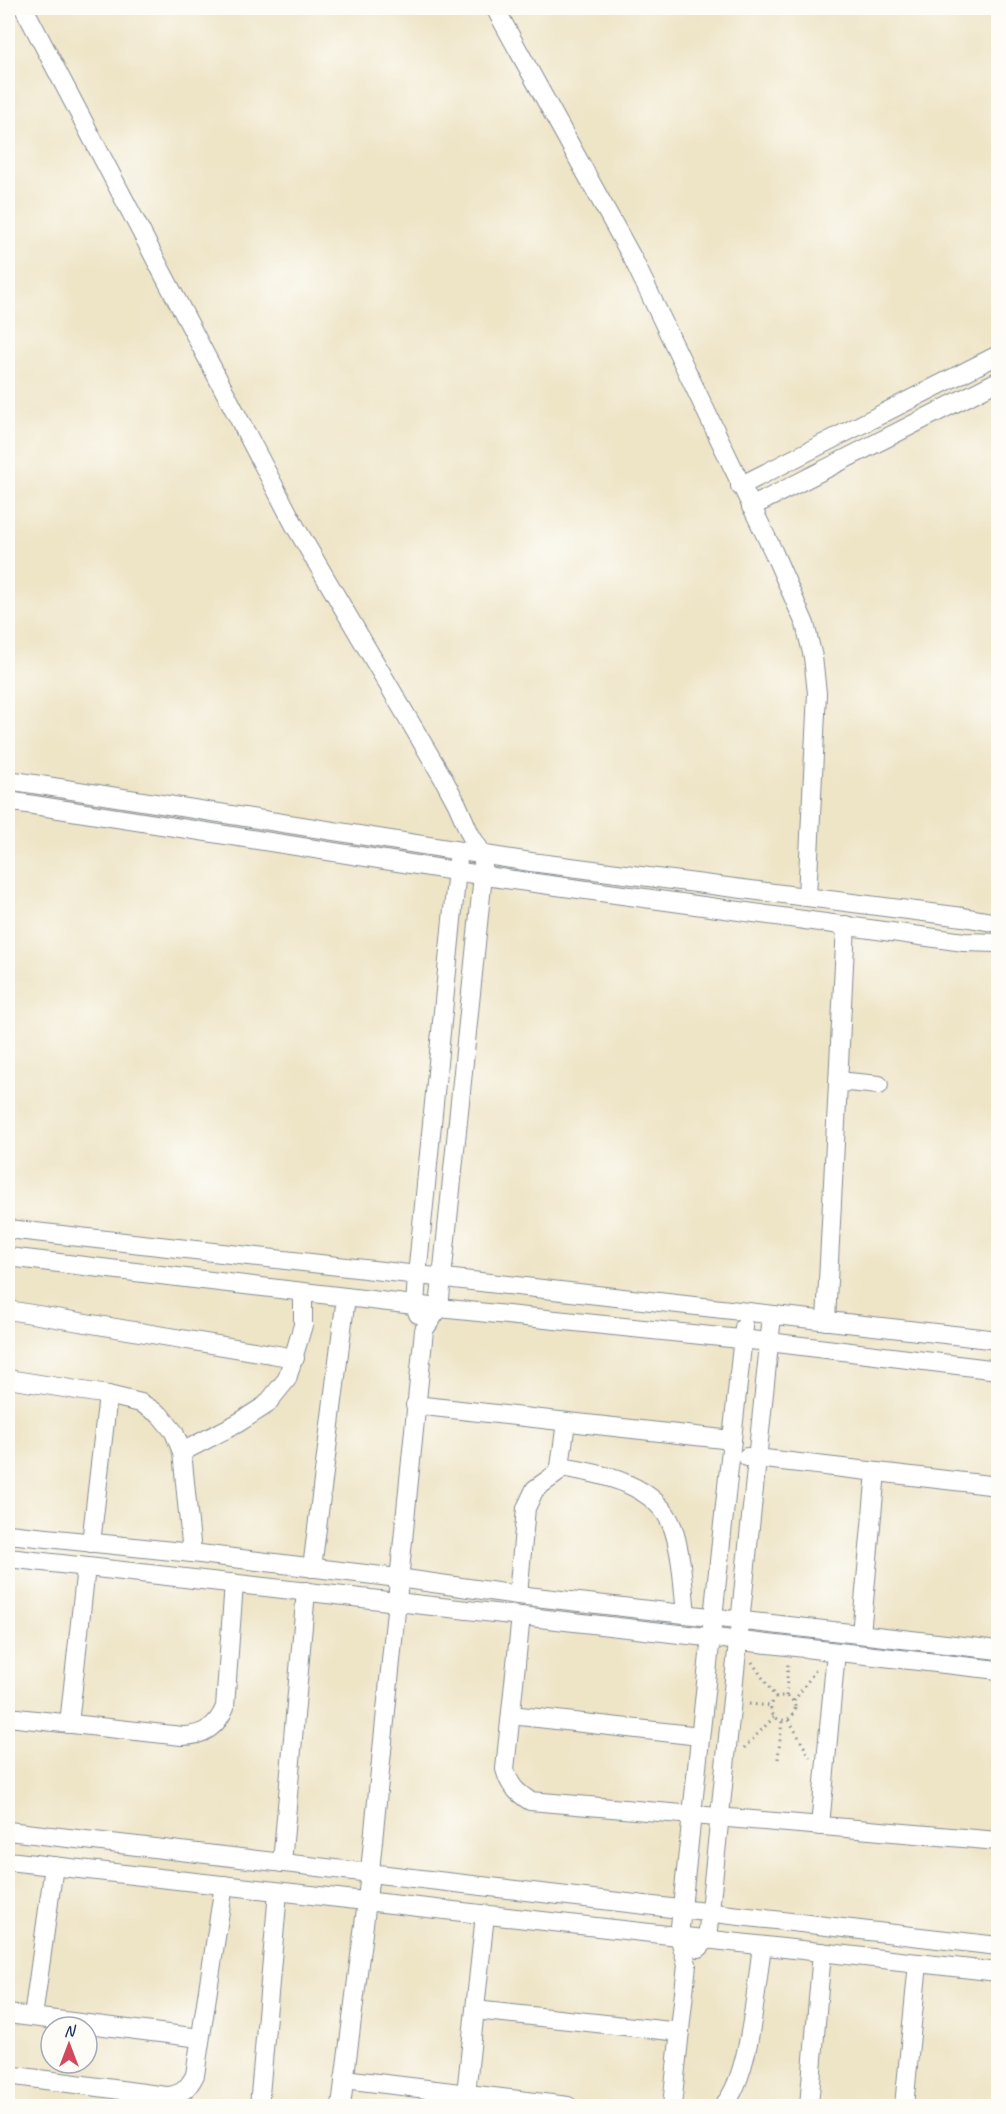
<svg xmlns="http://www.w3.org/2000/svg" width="1006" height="2114" font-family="Caveat,sans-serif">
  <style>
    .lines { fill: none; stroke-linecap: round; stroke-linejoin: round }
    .minor-casing { stroke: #848a92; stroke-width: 20 }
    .path { stroke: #848a92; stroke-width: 3; stroke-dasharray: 1.5 4.5; stroke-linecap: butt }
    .minor { stroke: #fff; stroke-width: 18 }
  </style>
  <rect width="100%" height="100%" fill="#fdfcf7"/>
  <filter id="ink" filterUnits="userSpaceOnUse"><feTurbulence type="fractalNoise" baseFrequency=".0167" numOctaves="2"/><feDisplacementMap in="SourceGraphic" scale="12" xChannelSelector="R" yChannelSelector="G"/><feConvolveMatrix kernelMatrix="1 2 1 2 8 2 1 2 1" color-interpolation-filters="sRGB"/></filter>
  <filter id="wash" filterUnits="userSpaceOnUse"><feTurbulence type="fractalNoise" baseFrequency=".008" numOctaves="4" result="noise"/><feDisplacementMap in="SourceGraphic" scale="24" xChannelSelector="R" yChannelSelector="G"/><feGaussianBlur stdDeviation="1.35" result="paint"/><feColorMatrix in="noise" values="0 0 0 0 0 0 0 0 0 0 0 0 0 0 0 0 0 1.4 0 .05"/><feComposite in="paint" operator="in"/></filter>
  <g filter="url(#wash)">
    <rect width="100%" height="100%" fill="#eee4c6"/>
  </g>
  <g filter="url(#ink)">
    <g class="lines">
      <defs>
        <g id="minor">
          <path d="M24,8L295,526L443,778L457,804L470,834L483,855V875L442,1278L439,1308L424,1330L367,1901L341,2106"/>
          <path d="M495,8L633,259L773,551L805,624L813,657L817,693L807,897"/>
          <path d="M740,486L998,355"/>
          <path d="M751,507L998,381"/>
          <path d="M8,780L531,862L963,917L998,923"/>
          <path d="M8,801L506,879L964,942L998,943"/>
          <path d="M838,1081L879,1085"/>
          <path d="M8,1229L998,1340"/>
          <path d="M8,1257L439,1308L769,1342L998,1370"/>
          <path d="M8,1310L295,1358"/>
          <path d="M418,1314L415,1305L417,1276L458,859"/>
          <path d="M826,1321L846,925"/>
          <path d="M8,1379L108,1395L141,1403L160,1415L174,1432L182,1452L192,1553"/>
          <path d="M415,1405L732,1440"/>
          <path d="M182,1452L238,1423L266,1405L287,1379L303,1325V1292"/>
          <path d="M747,1457L998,1486"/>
          <path d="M560,1467C600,1473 657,1484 673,1528C682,1555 683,1586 686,1614"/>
          <path d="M8,1534L192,1553L398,1578L518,1595L998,1650"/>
          <path d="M91,1543L108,1395"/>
          <path d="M8,1558L998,1670"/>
          <path d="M312,1568L346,1297"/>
          <path d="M518,1595L526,1508L535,1489L556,1474L560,1467L566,1422"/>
          <path d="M521,1616L505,1769C509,1785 516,1792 530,1801L998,1841"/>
          <path d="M861,1634L876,1472"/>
          <path d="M511,1715L700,1736"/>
          <path d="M8,1717L182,1736C203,1736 217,1727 225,1707L234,1583"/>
          <path d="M69,1724L86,1567"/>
          <path d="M820,1826L836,1652"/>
          <path d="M8,1831L998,1946"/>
          <path d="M8,1861L998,1972"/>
          <path d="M282,1863L306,1591"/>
          <path d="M699,1948L707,1939L772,1316"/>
          <path d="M475,2010L680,2032"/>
          <path d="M8,2014L200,2038"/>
          <path d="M33,2017L54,1866"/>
          <path d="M8,2075L166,2096C181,2095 188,2089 195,2075L224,1885"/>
          <path d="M344,2079L568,2106"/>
          <path d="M466,2094L485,1915"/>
          <path d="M259,2106L278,1892"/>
          <path d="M672,2106L687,1964L679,1936L744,1327"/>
          <path d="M723,2106C750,2078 756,1987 762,1946"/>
          <path d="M809,2106L822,1952"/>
          <path d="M904,2106L918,1963"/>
        </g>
      </defs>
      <use href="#minor" class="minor-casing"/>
      <g class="path">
        <path d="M752,1662L776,1698"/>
        <circle cx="783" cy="1708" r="12"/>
        <path d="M786,1696L788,1662"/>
        <path d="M794,1701L817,1668"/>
        <path d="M749,1704L771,1706"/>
        <path d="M789,1720L810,1757"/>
        <path d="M744,1748L774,1717"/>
        <path d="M778,1759L782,1721"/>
      </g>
      <use href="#minor" class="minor"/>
    </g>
  </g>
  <rect width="1006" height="2114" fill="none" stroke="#fdfcf7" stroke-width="30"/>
  <g transform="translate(69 2045)"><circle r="28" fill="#fdfcf7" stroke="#a3aaba" stroke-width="1.5"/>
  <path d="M0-4.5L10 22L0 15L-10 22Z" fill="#d1495b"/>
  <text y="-9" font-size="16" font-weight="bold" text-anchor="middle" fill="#1b2f5e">N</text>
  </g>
</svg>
